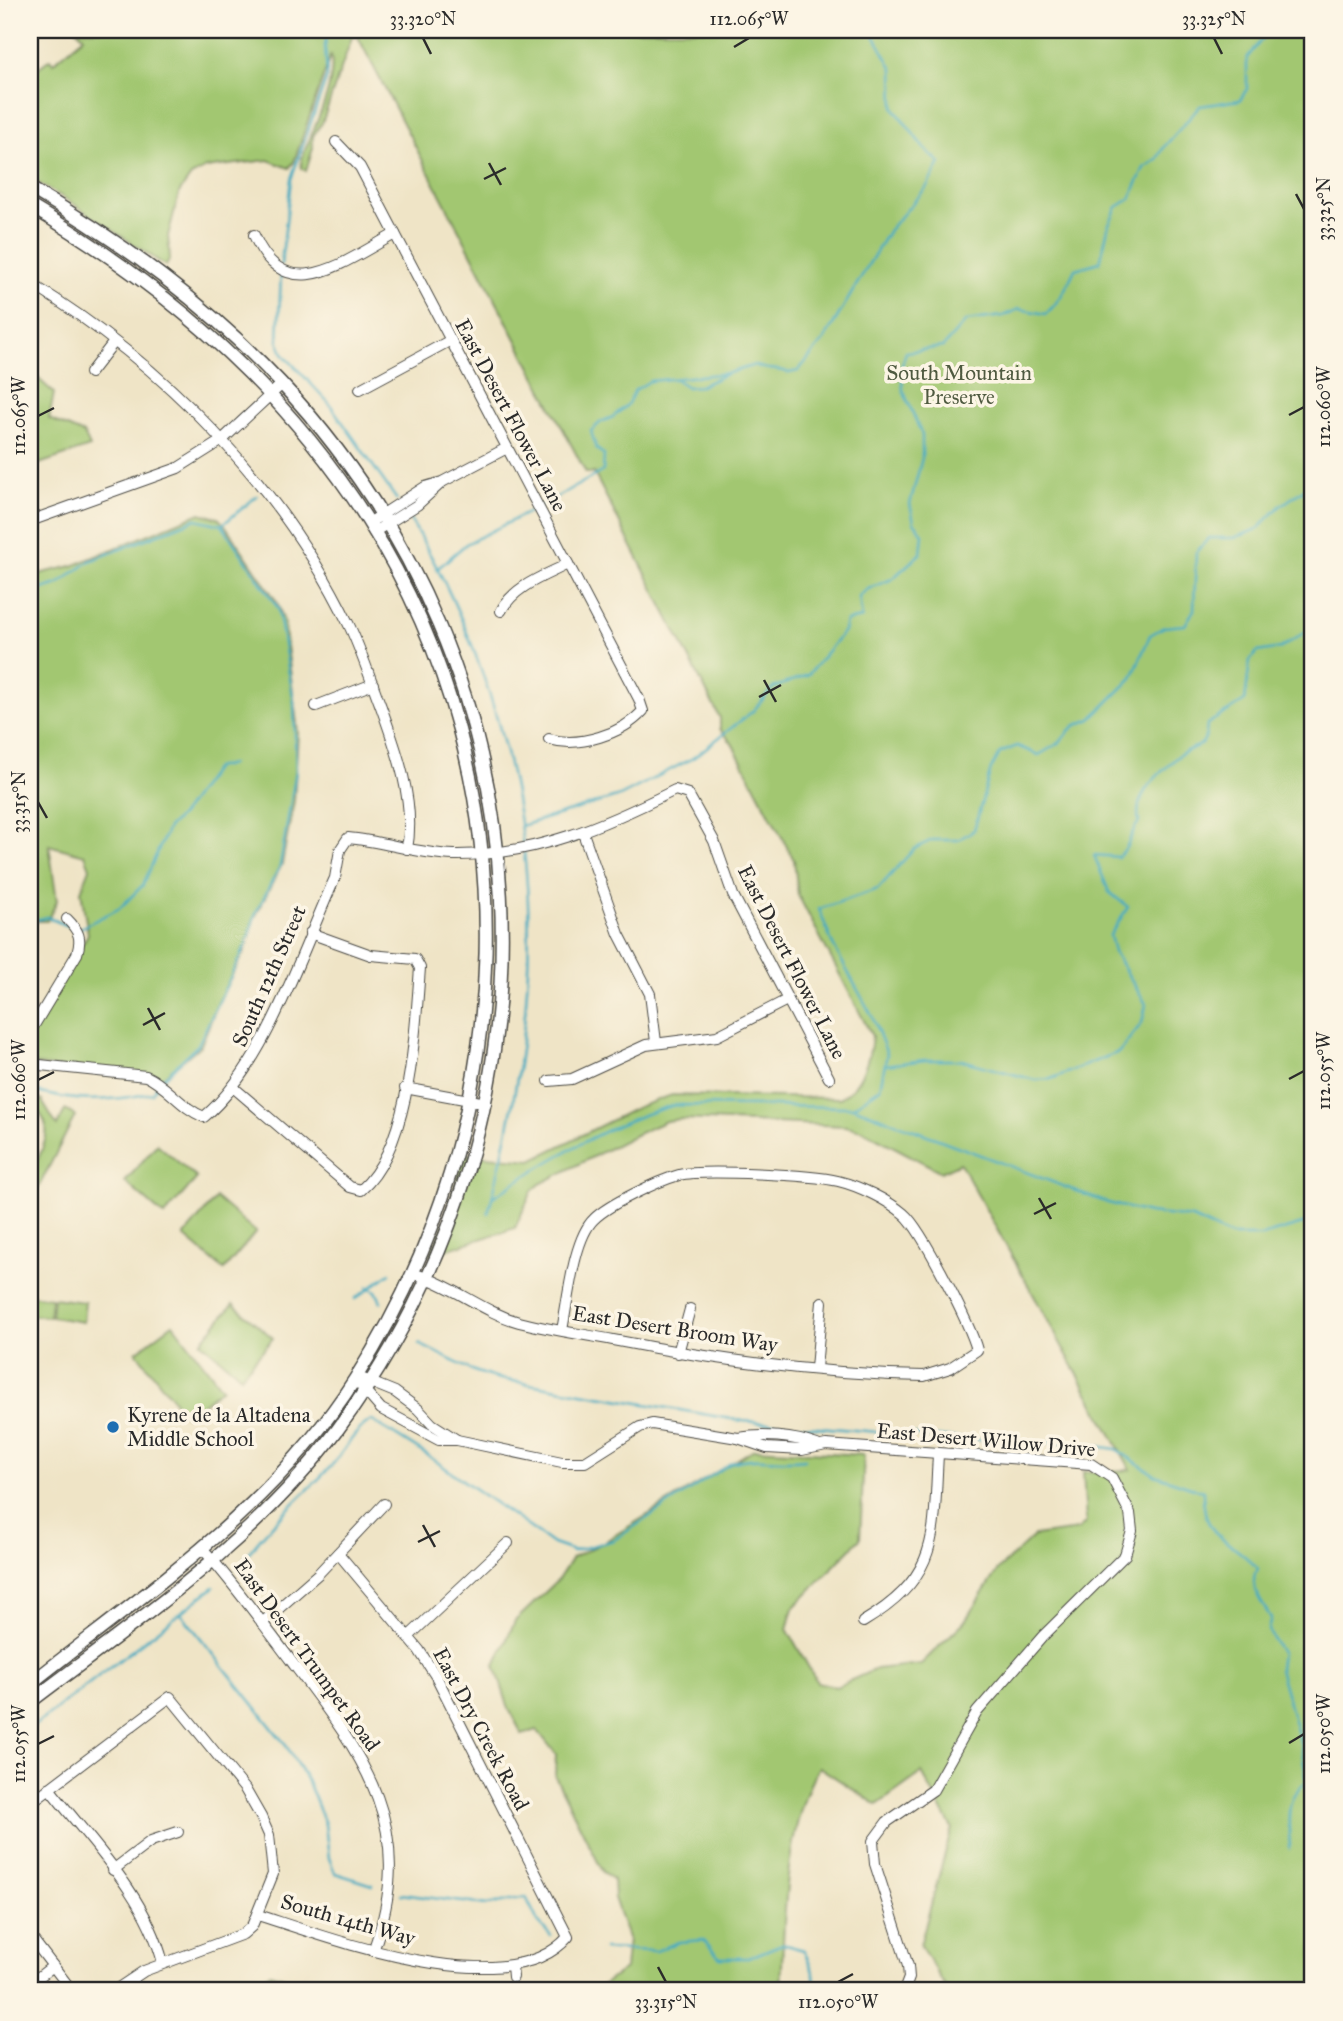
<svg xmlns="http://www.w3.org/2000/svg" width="1343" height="2021" font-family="'IM FELL Great Primer',serif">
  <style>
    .green { fill: #a2c771; stroke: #66794e; stroke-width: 2 }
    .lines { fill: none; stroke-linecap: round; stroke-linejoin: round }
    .stream { stroke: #41aac1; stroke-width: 2.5 }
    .minor-casing { stroke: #484742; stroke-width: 12 }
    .tertiary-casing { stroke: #484742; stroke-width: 15 }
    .minor { stroke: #fff; stroke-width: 10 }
    .tertiary { stroke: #fff; stroke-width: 12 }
    .ticks { fill: none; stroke: #2b2b2b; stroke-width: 2.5 }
    .poi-dot { fill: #1f6fb2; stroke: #fcf5e5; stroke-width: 2.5 }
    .labels { text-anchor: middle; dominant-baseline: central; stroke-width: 7; stroke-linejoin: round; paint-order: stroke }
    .park-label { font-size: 21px; fill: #4f5a40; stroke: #fcf5e5 }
    .street-label { font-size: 21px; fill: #2b2b2b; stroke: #fcf5e5 }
    .poi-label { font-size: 21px; fill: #2b2b2b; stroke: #fcf5e5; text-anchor: start }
    .neatline { fill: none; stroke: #2b2b2b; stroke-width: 2.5 }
    .ticks-label { font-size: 18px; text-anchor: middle; fill: #2b2b2b }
  </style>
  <rect width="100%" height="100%" fill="#fcf5e5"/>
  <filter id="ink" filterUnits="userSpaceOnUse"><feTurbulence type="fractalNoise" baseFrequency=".0143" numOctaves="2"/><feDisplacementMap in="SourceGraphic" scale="14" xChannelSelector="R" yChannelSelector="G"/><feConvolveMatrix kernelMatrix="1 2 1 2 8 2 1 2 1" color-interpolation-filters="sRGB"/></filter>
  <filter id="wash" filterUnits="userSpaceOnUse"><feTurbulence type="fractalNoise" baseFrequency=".00686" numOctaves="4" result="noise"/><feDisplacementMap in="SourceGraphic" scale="28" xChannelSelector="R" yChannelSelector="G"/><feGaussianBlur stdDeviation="1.57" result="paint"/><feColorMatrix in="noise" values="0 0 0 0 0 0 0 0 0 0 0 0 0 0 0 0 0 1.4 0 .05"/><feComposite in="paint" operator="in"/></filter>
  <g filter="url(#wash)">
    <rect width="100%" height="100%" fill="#efe4c6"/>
    <g class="green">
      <path d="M77,30H1313V1991H948L920,1945L952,1828L922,1773L877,1805L819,1767C784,1826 784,1923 781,1991H594L625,1969L628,1938L614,1898L613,1879L603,1872L555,1776L556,1754L537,1730L522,1734L509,1709L495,1665L515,1621L557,1581L572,1558L604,1542L754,1449L864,1455L860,1539L793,1608L787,1629L817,1682L836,1687L876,1669L921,1664L964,1622L997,1571L1034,1536L1078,1530L1086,1522L1083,1472L1131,1470L960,1163L941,1172L862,1130L846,1126L681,1119L666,1121L637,1134L540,1184L532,1191L515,1228L430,1255L445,1221L464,1154L532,1160L638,1107L672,1095L840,1098C861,1087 870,1059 872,1036L798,895L794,860L732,743L720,729V718L594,473H586L358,37H352L322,123L313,136V148L306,171L301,168L302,158C314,126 336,88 331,54L294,162L289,168L268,160L206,168L191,176L179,193L168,236L170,258L166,266L74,204L30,178V74L50,59L53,63L84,37Z"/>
      <path d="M30,371L54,393L49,419L84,434L90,447L30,467Z"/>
      <path d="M200,513L218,518L225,525L277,602L284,622L298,732L294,801L282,864L254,919L245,950L218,1003L201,1045L158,1081L30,1064V1032L88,934L81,891L90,868L85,855L49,845L57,901L47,921H36L30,931V576L72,566Z"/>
      <path d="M30,1093L42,1101L57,1126L65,1110L75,1116L30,1204C30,1196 29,1188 30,1181C34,1156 65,1129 30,1105Z"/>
      <path d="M157,1144L197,1178L164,1216L125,1182Z"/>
      <path d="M216,1198L256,1232L224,1270L184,1236Z"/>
      <path d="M30,1295L51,1298L49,1317L30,1315Z"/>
      <path d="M53,1298L85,1302L83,1322L51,1317Z"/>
      <path d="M233,1304L273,1338L241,1376L201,1342Z"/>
      <path d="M173,1324L222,1388L186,1416L136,1352Z"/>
      <path d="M270,1973L326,1991H242L264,1984L262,1977Z"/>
    </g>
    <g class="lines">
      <g class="stream">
        <path d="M281,264L291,179L327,76L325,46L328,30"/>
        <path d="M281,274L278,341L284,355L329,403L397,500"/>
        <path d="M675,379L687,387L700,386L726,374"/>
        <path d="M401,505C465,605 509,728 523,845"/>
        <path d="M541,506L603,471L604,455L596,448L591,431L601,422L613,417L627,405L635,390L650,381L729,373L755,365C767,372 777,367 789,373L798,371L824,340L889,230L926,188L940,163L923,147L894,108L893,69L871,30"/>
        <path d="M437,569L466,544L535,509"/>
        <path d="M30,593L58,584L90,561L196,519L222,525"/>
        <path d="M521,826L620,796L693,758L753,711L773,688L808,675L844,631L846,621L862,618L859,596L868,589L892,579L921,553L923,534L914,522L910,504L922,458V435L903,390L901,368L906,352L943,347L966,321L1003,316L1019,309L1046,314C1061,300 1067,286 1075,269L1100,262L1109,224L1117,207L1130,199L1144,168L1157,159L1164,147L1200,106L1240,100L1247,89V58L1267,33"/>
        <path d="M78,929L120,908L143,885L168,828L182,814L215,768L231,764"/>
        <path d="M30,930L36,920L47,917L68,926"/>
        <path d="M885,1065L925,1060H961L1035,1080L1051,1079L1119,1052L1142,1023L1146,1004L1114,952L1110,935L1128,907L1109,892L1094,855L1118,857C1131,846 1129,834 1139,822C1133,793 1159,775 1176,758C1192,742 1206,755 1207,724L1245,701L1250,660L1257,652L1281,648L1313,627"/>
        <path d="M161,1080L198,1045L246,945L256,913L280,866L296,771L294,702L278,608L222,525L257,496"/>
        <path d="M30,1090C73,1103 108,1102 152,1093L157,1086"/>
        <path d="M853,1107L880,1088L887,1054L872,1016L833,945L819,909L878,889L914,849L932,840H958L974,830L991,769L1000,753L1017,746L1039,755L1059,743L1074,726L1091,719L1132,678L1150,635L1164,627L1185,625L1194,610L1196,552L1209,538H1234L1258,529L1279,507L1313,483"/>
        <path d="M493,1197C549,1160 611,1122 675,1105L853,1107L1108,1203L1149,1213L1192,1218L1231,1236H1262L1313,1221"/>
        <path d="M488,1213C519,1098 538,971 524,852"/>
        <path d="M368,1287L376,1291L381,1302"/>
        <path d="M355,1299L390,1273"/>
        <path d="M419,1344L471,1370L495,1378L743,1421L966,1439L1082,1444L1116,1449L1155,1475L1203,1491C1202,1541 1231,1538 1257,1568C1248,1587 1261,1601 1271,1618L1268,1630L1281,1653L1279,1669L1300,1741L1307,1781C1283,1798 1289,1822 1290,1849"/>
        <path d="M238,1569C261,1530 301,1499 332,1465C345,1450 354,1431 371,1420L427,1455L553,1544L573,1551L614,1540L731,1463C756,1454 779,1463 805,1459"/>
        <path d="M180,1612L285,1744L309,1784L325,1824L329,1858L335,1873L373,1885"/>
        <path d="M30,1729L214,1587"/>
        <path d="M401,1894L487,1905L526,1897L538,1922L551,1936"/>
        <path d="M604,1949L656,1951L679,1942L703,1940L720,1958H748L782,1944L804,1950L814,1974L815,1991"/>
      </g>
    </g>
  </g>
  <g filter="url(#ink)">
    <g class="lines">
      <defs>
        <g id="minor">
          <path d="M336,142L360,167L639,699L643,711C622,734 579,748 549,739"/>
          <path d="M254,235C286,310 346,260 395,234"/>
          <path d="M30,283C163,364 281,484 349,625C361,650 370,678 380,704C396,748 416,802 407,849"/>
          <path d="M90,373L114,342"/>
          <path d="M360,389L451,340"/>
          <path d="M30,521L178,468L221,441L282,384"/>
          <path d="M369,523L425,487L442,482L507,448"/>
          <path d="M374,532L417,505L441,483"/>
          <path d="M501,611C514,586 544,576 568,564"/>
          <path d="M316,706L373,684"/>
          <path d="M583,833L619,934L650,994L656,1042"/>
          <path d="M30,1032L77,954C82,938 79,931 67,919"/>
          <path d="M30,1064L146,1076C168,1086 181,1108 204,1117C266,1065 301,952 335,878L340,850L348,838C383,841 418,854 454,855C535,856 605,825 675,790L688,794L714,841L733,895L829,1078"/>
          <path d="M549,1081L572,1079L646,1045L717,1036L787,1000"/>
          <path d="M233,1087L350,1187L361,1190C411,1146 415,1031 420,968L415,959L371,955L310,933"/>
          <path d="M405,1088L486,1103"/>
          <path d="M418,1275C454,1286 483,1312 519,1322C550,1330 582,1334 613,1340C715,1360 819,1374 924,1376L950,1368L977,1350C971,1327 922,1229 904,1214C888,1200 859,1186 838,1181C813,1175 702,1169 679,1175C658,1181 609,1204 594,1219C573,1239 568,1302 562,1330"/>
          <path d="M678,1353L690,1309"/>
          <path d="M816,1368L822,1302"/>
          <path d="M363,1379L395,1392L418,1409L432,1424L457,1440"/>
          <path d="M360,1385L381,1409L439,1440H457L562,1462H585L640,1427L652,1424L738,1438C762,1434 794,1436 817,1445"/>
          <path d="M738,1438L767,1448L802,1450L826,1445L1091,1464L1112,1478L1130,1513L1132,1531L1125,1555L1043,1636L977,1712L933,1790L887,1822L873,1841L875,1864L908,1966L909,1978L904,1991"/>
          <path d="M203,1549C235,1585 263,1624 292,1662C364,1757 419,1827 373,1951"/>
          <path d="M863,1622C941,1575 933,1536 938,1455"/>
          <path d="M262,1623L318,1574L384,1504"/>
          <path d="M408,1637L508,1543"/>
          <path d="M49,1788C91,1842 146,1895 163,1963"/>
          <path d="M30,1803L170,1697L245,1789L261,1817L269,1835L273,1874L252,1926L243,1934L144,1971L114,1991"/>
          <path d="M113,1870L151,1841L178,1832"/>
          <path d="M258,1915C330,1938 509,2006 568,1937L437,1678L419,1650L338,1553"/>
          <path d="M30,1936L53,1966"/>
          <path d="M512,1966L513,1977"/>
          <path d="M30,1984L53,1966L72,1991"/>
        </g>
        <g id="tertiary">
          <path d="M30,188C123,243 207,304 281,383C555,675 574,1109 338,1429C256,1540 139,1619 30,1702"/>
          <path d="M30,206C164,285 284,388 368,521C533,783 521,1121 355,1379C273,1508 147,1591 30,1684"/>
        </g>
      </defs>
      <use href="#minor" class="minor-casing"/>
      <use href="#tertiary" class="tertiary-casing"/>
      <use href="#minor" class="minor"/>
      <use href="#tertiary" class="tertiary"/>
    </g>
  </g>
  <path class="ticks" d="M423,38L431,54M1214,38L1222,54M734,47L749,38M489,163L501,185M484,179L506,168M1296,194L1304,209M1289,415L1304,407M38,416L54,408M764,680L776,702M759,697L781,685M38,802L47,818M148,1008L160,1030M143,1025L165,1013M1289,1079L1304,1071M38,1080L54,1072M1039,1198L1051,1219M1034,1214L1056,1203M423,1525L435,1547M418,1542L440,1531M1289,1743L1304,1734M38,1744L54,1736M658,1967L666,1982M838,1982L853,1974"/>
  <circle class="poi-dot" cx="113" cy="1427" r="7"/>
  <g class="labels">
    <g class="park-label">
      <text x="959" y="373">South Mountain<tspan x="959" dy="24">Preserve</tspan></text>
    </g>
    <g class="street-label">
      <text transform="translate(511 415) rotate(62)">East Desert Flower Lane</text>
      <text transform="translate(792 962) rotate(63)">East Desert Flower Lane</text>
      <text transform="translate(269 976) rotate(-66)">South 12th Street</text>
      <text transform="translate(675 1329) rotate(9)">East Desert Broom Way</text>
      <text transform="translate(986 1440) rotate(5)">East Desert Willow Drive</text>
      <text transform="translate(307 1655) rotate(54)">East Desert Trumpet Road</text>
      <text transform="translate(481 1729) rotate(62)">East Dry Creek Road</text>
      <text transform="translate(348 1920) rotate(16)">South 14th Way</text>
    </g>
    <g class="poi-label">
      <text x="127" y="1415">Kyrene de la Altadena<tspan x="127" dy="24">Middle School</tspan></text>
    </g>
  </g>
  <rect width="1343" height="2021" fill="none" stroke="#fcf5e5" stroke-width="77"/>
  <rect x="38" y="38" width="1266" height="1944" class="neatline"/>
  <g class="ticks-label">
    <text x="423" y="25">33.320°N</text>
    <text x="749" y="25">112.065°W</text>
    <text x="1214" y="25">33.325°N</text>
    <text transform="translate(1324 209) rotate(-90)" y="6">33.325°N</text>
    <text transform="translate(1324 407) rotate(-90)" y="6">112.060°W</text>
    <text transform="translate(19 416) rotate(-90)" y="6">112.065°W</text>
    <text transform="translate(19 802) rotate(-90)" y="6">33.315°N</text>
    <text transform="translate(1324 1071) rotate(-90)" y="6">112.055°W</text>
    <text transform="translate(19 1080) rotate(-90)" y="6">112.060°W</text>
    <text transform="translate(1324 1734) rotate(-90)" y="6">112.050°W</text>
    <text transform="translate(19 1744) rotate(-90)" y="6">112.055°W</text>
    <text x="666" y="2008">33.315°N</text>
    <text x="838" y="2008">112.050°W</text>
  </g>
</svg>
